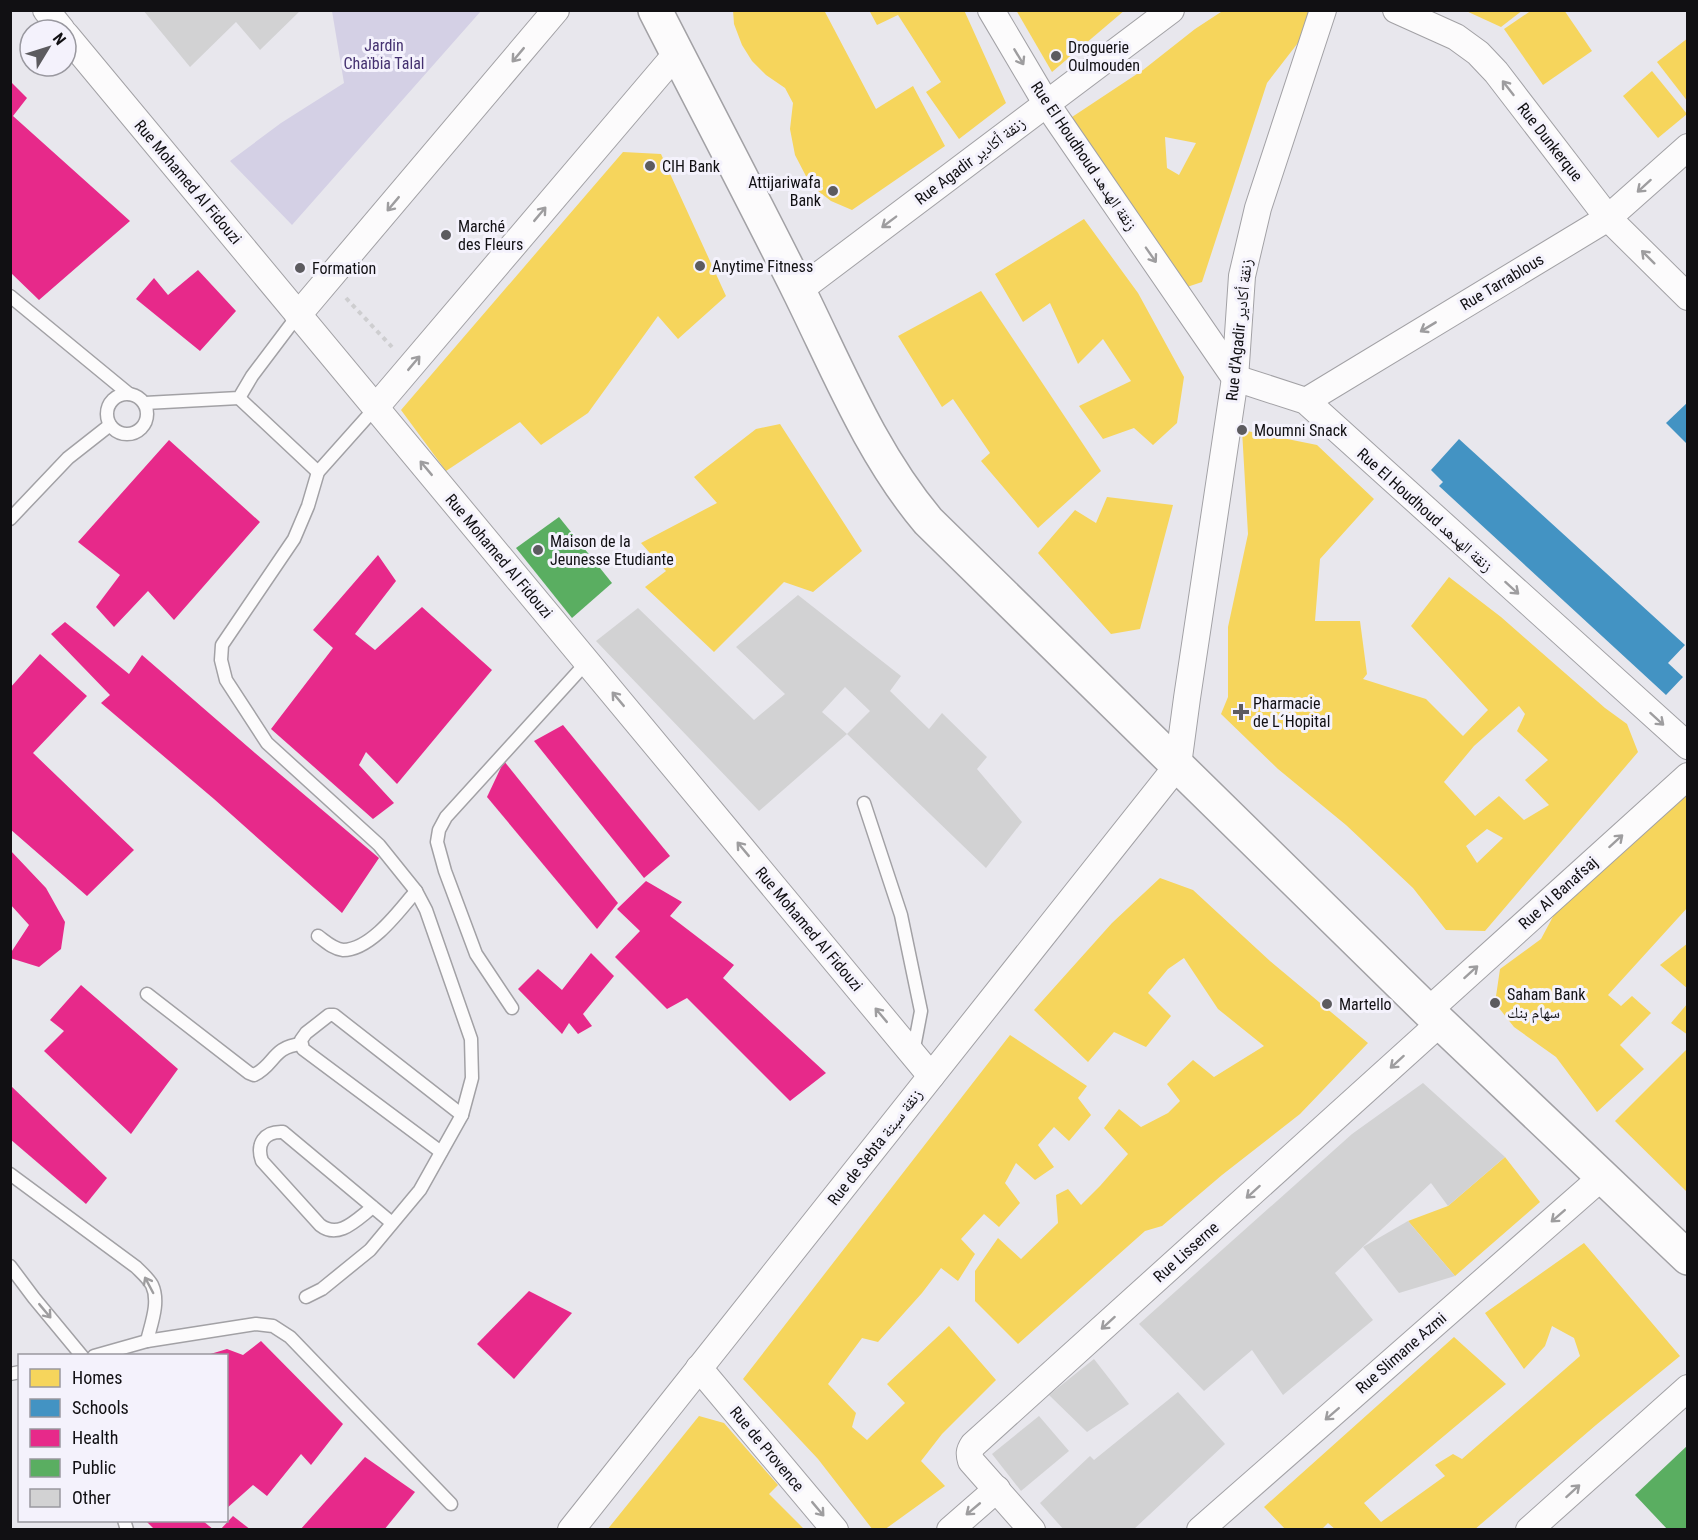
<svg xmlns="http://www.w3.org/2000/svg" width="1698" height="1540" font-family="'Roboto Condensed','Noto Naskh Arabic',sans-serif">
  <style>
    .green { fill: #d4d0e5 }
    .homes { fill: #f6d55c; fill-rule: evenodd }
    .schools { fill: #4393c3 }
    .health { fill: #e7298a }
    .public { fill: #5aae61 }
    .building { fill: #d2d2d3 }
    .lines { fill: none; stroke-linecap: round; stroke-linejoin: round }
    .service-casing { stroke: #a2a1a5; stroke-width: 15 }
    .minor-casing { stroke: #a2a1a5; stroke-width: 28 }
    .primary-casing { stroke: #a2a1a5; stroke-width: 36 }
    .path { stroke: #ceced0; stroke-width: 4; stroke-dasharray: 4.5 4.5; stroke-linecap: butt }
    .service { stroke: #fcfbfc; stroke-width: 12 }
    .minor { stroke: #fcfbfc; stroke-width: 26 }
    .primary { stroke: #fcfbfc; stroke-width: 33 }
    .oneway { stroke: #9e9d9f }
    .poi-dot { fill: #5c5b5f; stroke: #f4f2fc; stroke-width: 2 }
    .labels { text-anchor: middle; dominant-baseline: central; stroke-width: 6; stroke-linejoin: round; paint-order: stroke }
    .park-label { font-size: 16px; fill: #443170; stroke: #f4f2fc }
    .poi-label { font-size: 16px; fill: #111013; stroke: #f4f2fc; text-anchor: start }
    .street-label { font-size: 16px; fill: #111013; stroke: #f4f2fc }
  </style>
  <rect width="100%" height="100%" fill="#e8e7ed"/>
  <path class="green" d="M332,11H481L292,225L230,161L281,123L344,83Z"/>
  <g class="homes">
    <path d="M733,10H824L876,109L913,86L945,146L852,210L831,201L818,191L808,180L795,155L790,129L793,103L785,88L766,75L752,61L742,45L734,24Z"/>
    <path d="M869,10H964L1006,103L959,139L926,92L941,82L898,15L877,25Z"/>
    <path d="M1016,10H1125L1052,72Z"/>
    <path d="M1224,10H1311L1318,17L1267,83L1202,282L1184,288L1066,121L1143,70L1195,29ZM1165,137L1196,143L1179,175L1167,168Z"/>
    <path d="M1464,10H1523L1501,27Z"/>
    <path d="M1532,10H1564L1592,51L1543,85L1504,29Z"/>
    <path d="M1688,38V102L1657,62Z"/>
    <path d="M1652,71L1687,114L1658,138L1623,96Z"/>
    <path d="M623,152L661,154L726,296L678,339L658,316L588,413L541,445L520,422L446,471L401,410Z"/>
    <path d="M1084,219L1138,293L1184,377L1177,423L1153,445L1134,428L1103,439L1079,406L1131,381L1103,339L1078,364L1050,303L1023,322L995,274Z"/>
    <path d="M981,291L1101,471L1038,528L981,461L990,453L953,399L942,407L898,336Z"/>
    <path d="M780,424L862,551L813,592L784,582L714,652L645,587L666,571L641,543L717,503L694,477L756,429Z"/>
    <path d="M1242,430L1317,445L1374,499L1320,559L1315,621H1360L1367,674L1363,679L1426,699L1463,736L1488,710L1411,626L1449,577L1501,617L1605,708L1627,724L1638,752L1485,931L1446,930L1413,888L1346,825L1278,769L1221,714L1228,697V627L1248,534ZM1519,706L1525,714L1517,731L1548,760L1525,780L1549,805L1524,820L1499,796L1475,816L1444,782L1474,746ZM1487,829L1503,838L1477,863L1466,846Z"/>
    <path d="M1107,497L1173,505L1140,629L1111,634L1038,553L1075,510L1096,523Z"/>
    <path d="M1683,794L1688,795V907L1608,995L1621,1006L1632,996L1651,1013L1620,1045L1644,1069L1597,1112L1556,1057L1514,1027L1495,1003L1500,969L1541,939L1556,911Z"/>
    <path d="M1160,878L1193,890L1270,961L1368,1043L1300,1114L1222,1175L1162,1226L1145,1231L1018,1344L975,1301V1271L998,1238L1021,1259L1058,1223L1056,1195L1068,1189L1081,1205L1100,1186L1128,1154L1104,1128L1119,1109L1141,1127L1168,1113L1180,1101L1167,1084L1193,1060L1214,1077L1264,1046L1218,1009L1184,958L1168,969L1148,993L1171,1016L1146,1047L1114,1032L1088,1062L1034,1010L1112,923Z"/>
    <path d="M1688,943V989L1660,965Z"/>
    <path d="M1688,1003V1035L1671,1023Z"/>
    <path d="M1010,1035L1087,1086L1078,1098L1091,1115L1069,1141L1054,1127L1038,1145L1054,1167L1035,1180L1016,1163L1005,1183L1020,1203L999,1227L984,1214L961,1239L975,1254L958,1281L941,1268L922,1293L878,1342L862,1338L828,1384L856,1413L852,1427L867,1440L905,1403L887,1384L949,1326L996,1380L942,1434L921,1461L945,1486L884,1530H873L818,1459L743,1379Z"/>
    <path d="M1686,1050L1688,1052V1193L1615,1121Z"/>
    <path d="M1505,1157L1540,1202L1455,1276L1408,1221L1448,1206Z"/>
    <path d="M1584,1243L1680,1356L1596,1425L1474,1530H1336L1328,1523L1321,1530H1286L1264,1507L1454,1337L1506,1384L1364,1503L1381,1522L1445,1476L1435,1465L1453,1454L1462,1459L1580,1356L1574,1338L1552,1326L1545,1346L1524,1369L1485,1313Z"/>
    <path d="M699,1416L724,1423L778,1485L769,1494L805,1530H607Z"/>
  </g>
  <g class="schools">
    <path d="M1688,402V445L1666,423Z"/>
    <path d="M1459,439L1685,645L1668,663L1683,677L1666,695L1439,486L1443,482L1431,470Z"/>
  </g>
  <g class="health">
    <path d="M10,81L27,98L13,116L130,221L39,300L10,272Z"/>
    <path d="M198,270L236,311L200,351L136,299L154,278L168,295Z"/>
    <path d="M169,440L260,522L174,620L148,591L114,627L96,607L120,575L78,542Z"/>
    <path d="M378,555L396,581L355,634L375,650L422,607L492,670L397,784L366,752L359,765L394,803L373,819L271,729L333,648L313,630Z"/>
    <path d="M65,622L129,674L142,655L255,753L379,858L342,913L214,799L101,703L110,695L51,634Z"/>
    <path d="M40,654L87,696L33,753L134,850L87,896L10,829V688Z"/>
    <path d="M563,725L670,856L644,878L534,741Z"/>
    <path d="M504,761L618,903L597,929L487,797Z"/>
    <path d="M10,850L46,888L65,922L61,949L39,967L10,958V954L29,925L10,904Z"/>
    <path d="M646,881L682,902L670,916L734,965L723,978L826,1073L790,1101L687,998L667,1009L615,957L640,931L617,909Z"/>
    <path d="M591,953L614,976L583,1014L592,1026L578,1034L569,1023L562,1034L518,989L538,969L562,990Z"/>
    <path d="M81,985L178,1069L131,1134L44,1051L64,1031L50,1020Z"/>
    <path d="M10,1085L107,1178L86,1204L10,1139Z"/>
    <path d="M529,1291L572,1313L514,1379L477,1344Z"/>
    <path d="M261,1341L343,1424L311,1465L301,1454L267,1496L253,1485L226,1509V1356L207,1355L227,1349L243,1355Z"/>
    <path d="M365,1457L415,1492L384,1530H300Z"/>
    <path d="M233,1516L251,1530H220Z"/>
    <path d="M146,1521H203L214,1530H155Z"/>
  </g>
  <g class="public">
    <path d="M559,517L612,583L572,618L516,548Z"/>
    <path d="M1688,1445V1530H1668L1635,1495Z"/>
  </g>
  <g class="building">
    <path d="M143,10H301L260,50L236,22L190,67Z"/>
    <path d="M798,595L901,676L890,691L929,729L942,713L987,757L977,769L1022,822L986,868L847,734L870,711L845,687L822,712L847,734L759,811L596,641L638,608L754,720L785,694L736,647Z"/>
    <path d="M1423,1083L1505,1157L1448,1206L1431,1183L1335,1273L1373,1320L1283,1395L1252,1350L1204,1391L1139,1324L1352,1134Z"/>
    <path d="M1408,1221L1455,1276L1399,1293L1363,1247Z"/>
    <path d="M1094,1359L1129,1404L1087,1432L1049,1395Z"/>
    <path d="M1178,1392L1225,1444L1133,1530H1064L1040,1503L1090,1456L1094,1460Z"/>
    <path d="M1039,1416L1069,1451L1021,1491L992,1454Z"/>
  </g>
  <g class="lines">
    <defs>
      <g id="service">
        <path d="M10,296L129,394"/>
        <circle cx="127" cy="414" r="20"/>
        <path d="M239,398L318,472"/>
        <path d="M145,403L239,398L252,376L298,315"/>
        <path d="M10,519L68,458L110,425"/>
        <path d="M864,803L901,915L921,1011L913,1053"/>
        <path d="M318,936C325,941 333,949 343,950C371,950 400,910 416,891"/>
        <path d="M147,994L249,1073L254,1075C275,1065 272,1047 301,1044"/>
        <path d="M512,1008L476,954L445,871L437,842L439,830L446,817L587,662"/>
        <path d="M441,1152L307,1052L303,1049L301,1040L306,1033L329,1015H334L462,1115"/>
        <path d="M10,1174L136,1267C142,1273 148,1278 152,1285C160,1302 151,1324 147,1341"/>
        <path d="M373,1207C357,1219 339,1240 320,1225L262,1161C256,1144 264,1131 283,1132L392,1223"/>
        <path d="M10,1266L34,1298L82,1356"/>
        <path d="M306,1297L322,1289L370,1250L420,1190L462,1115L472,1078L471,1039L426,910L416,891L379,845L267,743L226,680L221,660L222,645L294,539L308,506L318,472L376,407"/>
        <path d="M94,1356L147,1341L256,1324L273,1326L290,1337L451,1504"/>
        <path d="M10,1374L20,1372"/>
        <path d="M124,1520L127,1530"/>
      </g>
      <g id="minor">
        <path d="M46,10L62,30"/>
        <path d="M991,10L1046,103L1235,378L1306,401L1688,746"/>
        <path d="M1396,10L1456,37L1478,53L1496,72L1608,218L1688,297"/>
        <path d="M66,35L931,1076"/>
        <path d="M798,291L1171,10"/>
        <path d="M298,315L556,10"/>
        <path d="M1306,401L1608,218L1688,147"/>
        <path d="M376,407L677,53"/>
        <path d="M1428,1011L1688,776"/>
        <path d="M699,1368L835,1530"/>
        <path d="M571,1530L1178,765L1187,698L1235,378L1242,276L1258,208L1323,10"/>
        <path d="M950,1530L997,1489"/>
        <path d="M1032,1530L971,1461C969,1454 969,1451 973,1445L1441,1022"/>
        <path d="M1200,1530L1602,1177"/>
        <path d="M1529,1530L1688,1388"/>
      </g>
      <path id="primary" d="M655,10C703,104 752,197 799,291C838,370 871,453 928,521L1428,1011L1688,1258"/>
    </defs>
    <use href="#service" class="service-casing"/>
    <use href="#minor" class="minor-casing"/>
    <use href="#primary" class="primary-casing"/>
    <path class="path" d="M346,298L392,347"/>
    <use href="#service" class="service"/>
    <use href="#minor" class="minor"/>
    <use href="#primary" class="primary"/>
  </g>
  <defs><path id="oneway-shaft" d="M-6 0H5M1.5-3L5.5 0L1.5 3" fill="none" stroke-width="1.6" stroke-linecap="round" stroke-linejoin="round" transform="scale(1.5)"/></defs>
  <g class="oneway">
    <use href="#oneway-shaft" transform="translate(518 55) rotate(130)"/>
    <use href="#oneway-shaft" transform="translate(1019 57) rotate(59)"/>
    <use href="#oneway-shaft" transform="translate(1508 88) rotate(-128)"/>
    <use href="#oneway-shaft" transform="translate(1644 186) rotate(138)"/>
    <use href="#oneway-shaft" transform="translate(393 204) rotate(130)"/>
    <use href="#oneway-shaft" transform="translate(540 214) rotate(-50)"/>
    <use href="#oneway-shaft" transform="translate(889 222) rotate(143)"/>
    <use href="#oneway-shaft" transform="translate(1151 255) rotate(55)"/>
    <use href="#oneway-shaft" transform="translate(1648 257) rotate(-135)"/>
    <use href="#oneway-shaft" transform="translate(1428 327) rotate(149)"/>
    <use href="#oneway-shaft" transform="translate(414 363) rotate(-50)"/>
    <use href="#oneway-shaft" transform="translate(426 468) rotate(-130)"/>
    <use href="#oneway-shaft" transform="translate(1512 588) rotate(42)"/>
    <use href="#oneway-shaft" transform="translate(618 699) rotate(-130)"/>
    <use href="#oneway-shaft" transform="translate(1657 719) rotate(42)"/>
    <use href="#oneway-shaft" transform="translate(1616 841) rotate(-42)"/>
    <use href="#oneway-shaft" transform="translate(743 849) rotate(-130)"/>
    <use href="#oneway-shaft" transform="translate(1471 972) rotate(-42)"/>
    <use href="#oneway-shaft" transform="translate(881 1015) rotate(-130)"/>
    <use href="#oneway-shaft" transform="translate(1397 1062) rotate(138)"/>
    <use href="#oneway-shaft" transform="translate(1253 1192) rotate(138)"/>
    <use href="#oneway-shaft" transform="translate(1558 1216) rotate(139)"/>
    <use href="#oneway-shaft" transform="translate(149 1285) rotate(-118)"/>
    <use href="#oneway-shaft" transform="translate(45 1311) rotate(50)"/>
    <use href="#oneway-shaft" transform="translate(1108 1323) rotate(138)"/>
    <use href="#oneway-shaft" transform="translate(1332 1414) rotate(139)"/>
    <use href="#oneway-shaft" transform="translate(1573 1491) rotate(-42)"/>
    <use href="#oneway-shaft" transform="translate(818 1509) rotate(50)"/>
    <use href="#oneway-shaft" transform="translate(973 1509) rotate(140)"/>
  </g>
  <g class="poi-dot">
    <circle cx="1056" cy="56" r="6"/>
    <circle cx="650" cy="166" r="6"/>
    <circle cx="833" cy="191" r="6"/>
    <circle cx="446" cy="235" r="6"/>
    <circle cx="700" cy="266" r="6"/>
    <circle cx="300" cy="268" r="6"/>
    <circle cx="1242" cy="430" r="6"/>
    <circle cx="538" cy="550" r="6"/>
    <path d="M1238 703h6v6h6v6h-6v6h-6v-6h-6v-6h6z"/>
    <circle cx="1495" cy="1003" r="6"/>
    <circle cx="1327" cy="1004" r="6"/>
  </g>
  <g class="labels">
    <g class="park-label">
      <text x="384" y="45">Jardin<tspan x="384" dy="18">Chaïbia Talal</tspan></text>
    </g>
    <g class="poi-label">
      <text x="1068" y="47">Droguerie<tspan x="1068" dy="18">Oulmouden</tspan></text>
      <text x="662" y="166">CIH Bank</text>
      <text x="821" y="182" text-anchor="end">Attijariwafa<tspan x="821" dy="18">Bank</tspan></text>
      <text x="458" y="226">Marché<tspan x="458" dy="18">des Fleurs</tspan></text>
      <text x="712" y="266">Anytime Fitness</text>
      <text x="312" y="268">Formation</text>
      <text x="1254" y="430">Moumni Snack</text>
      <text x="550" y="541">Maison de la<tspan x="550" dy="18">Jeunesse Etudiante</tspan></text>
      <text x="1253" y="703">Pharmacie<tspan x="1253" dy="18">de L´Hopital</tspan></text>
      <text x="1507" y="994">Saham Bank<tspan x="1507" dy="18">سهام بنك</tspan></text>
      <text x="1339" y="1004">Martello</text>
    </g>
    <g class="street-label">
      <text transform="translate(1550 142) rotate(52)">Rue Dunkerque</text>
      <text transform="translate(1084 156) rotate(56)">Rue El Houdhoud زنقة الهدهد</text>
      <text transform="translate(970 161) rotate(-37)">Rue Agadir زنقة أكادير</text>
      <text transform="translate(188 182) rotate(50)">Rue Mohamed Al Fidouzi</text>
      <text transform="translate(1502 282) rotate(-31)">Rue Tarrablous</text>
      <text transform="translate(1239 330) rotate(-84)">Rue d'Agadir زنقة أكادير</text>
      <text transform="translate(1425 510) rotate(42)">Rue El Houdhoud زنقة الهدهد</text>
      <text transform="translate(499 556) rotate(50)">Rue Mohamed Al Fidouzi</text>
      <text transform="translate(1558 893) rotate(-42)">Rue Al Banafsaj</text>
      <text transform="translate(809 929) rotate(50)">Rue Mohamed Al Fidouzi</text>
      <text transform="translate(875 1147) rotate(-52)">Rue de Sebta زنقة سبتة</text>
      <text transform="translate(1186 1252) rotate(-42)">Rue Lisserne</text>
      <text transform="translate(1401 1353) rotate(-41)">Rue Slimane Azmi</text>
      <text transform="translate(767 1449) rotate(50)">Rue de Provence</text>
    </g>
  </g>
  <rect width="1698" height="1540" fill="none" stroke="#111013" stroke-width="24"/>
  <rect x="18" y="1354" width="210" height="168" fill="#f4f2fc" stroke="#99989f" stroke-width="1.5"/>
  <rect x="30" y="1369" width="30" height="18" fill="#f6d55c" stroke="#99989f" stroke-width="1.5"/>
  <text x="72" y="1384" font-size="18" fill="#111013">Homes</text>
  <rect x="30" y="1399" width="30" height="18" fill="#4393c3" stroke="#99989f" stroke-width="1.5"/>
  <text x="72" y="1414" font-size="18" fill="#111013">Schools</text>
  <rect x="30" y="1429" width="30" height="18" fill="#e7298a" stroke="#99989f" stroke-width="1.5"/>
  <text x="72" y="1444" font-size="18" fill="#111013">Health</text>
  <rect x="30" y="1459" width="30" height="18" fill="#5aae61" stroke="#99989f" stroke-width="1.5"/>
  <text x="72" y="1474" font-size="18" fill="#111013">Public</text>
  <rect x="30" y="1489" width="30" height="18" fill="#d2d2d3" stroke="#99989f" stroke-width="1.5"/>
  <text x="72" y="1504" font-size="18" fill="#111013">Other</text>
  <g transform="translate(48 48) rotate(52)"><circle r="28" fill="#f4f2fc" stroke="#99989f" stroke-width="1.5"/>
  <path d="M0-4.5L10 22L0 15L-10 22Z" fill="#5c5b5f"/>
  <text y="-9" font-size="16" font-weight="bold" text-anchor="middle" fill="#111013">N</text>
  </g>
</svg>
